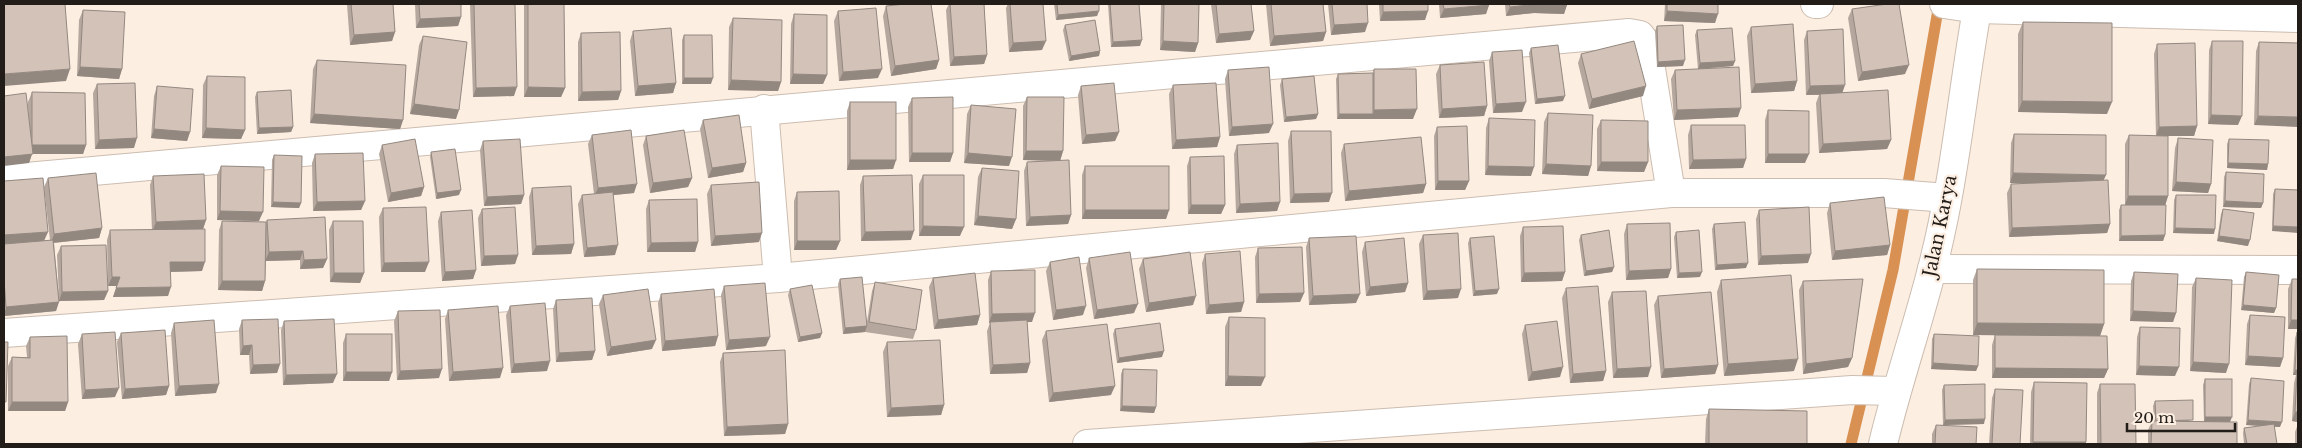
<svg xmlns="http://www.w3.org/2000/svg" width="2302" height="448" font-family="'Libre Baskerville',serif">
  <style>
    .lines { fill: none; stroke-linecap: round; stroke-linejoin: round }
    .stream { stroke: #d89153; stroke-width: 11 }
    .minor-casing { stroke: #ccbdb1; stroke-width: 30 }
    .minor { stroke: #fff; stroke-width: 28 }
    .wall { fill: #b5a79d }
    .shaded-wall { fill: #938880 }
    .building { fill: #d2c2b7; stroke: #938880 }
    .labels { text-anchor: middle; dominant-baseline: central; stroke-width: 4.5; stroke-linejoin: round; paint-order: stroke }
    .street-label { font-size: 18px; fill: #221d18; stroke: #fdeee2 }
  </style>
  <rect width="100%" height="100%" fill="#fdeee2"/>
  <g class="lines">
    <path class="stream" d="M1851,444L1893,270L1939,4"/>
    <defs>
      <g id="minor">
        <path d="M1815,4H1819"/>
        <path d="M1944,4L1977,9L2298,18"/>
        <path d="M764,109L778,278"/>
        <path d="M4,179C545,129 1087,83 1629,33L1640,35L1647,44L1671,193"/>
        <path d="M1932,269L2298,270"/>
        <path d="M4,333L778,278L1671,193H1884L1947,198"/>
        <path d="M1087,444L1852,390L1895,391"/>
        <path d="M1883,444C1897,385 1917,328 1932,269C1955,182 1962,92 1978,4"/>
      </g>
    </defs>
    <use href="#minor" class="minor-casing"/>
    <use href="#minor" class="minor"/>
  </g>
  <g class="wall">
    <path d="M347,4H393L395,32L392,41L350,45Z"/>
    <path d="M415,4H461V17L458,26L416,28Z"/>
    <path d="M470,4H515L514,96L473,97Z"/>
    <path d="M524,4H564L565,88L561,97H524Z"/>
    <path d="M949,4H984L987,55L984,64L950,66L946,10Z"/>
    <path d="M1008,4H1043L1042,50L1009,52L1006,8Z"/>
    <path d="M1054,4H1099L1097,16L1056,20Z"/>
    <path d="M1108,4H1139L1140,46L1111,47Z"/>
    <path d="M1161,4H1199L1198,43L1195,52L1160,50Z"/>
    <path d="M1211,4H1251L1254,31L1250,40L1216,43Z"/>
    <path d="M1266,4H1323L1326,32L1323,41L1270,46Z"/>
    <path d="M1328,4H1367L1365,32L1331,35Z"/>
    <path d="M1379,4H1428L1425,20L1380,21Z"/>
    <path d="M1439,4H1489V5L1486,14L1440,18Z"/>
    <path d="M1505,4H1567L1564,14L1534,13L1506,16Z"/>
    <path d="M1665,4H1718L1715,23L1664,21Z"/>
    <path d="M886,6L939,60L936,69L891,76L883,16Z"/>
    <path d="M1852,9L1905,74L1858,81L1848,18Z"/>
    <path d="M83,10L122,69L119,79L77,76L79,20Z"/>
    <path d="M838,11L878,78L839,81L834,21Z"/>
    <path d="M794,14L827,75L823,84H790L791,24Z"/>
    <path d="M733,18L781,82L778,91L728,90L729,27Z"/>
    <path d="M2023,22L2107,114L2018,112V34Z"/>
    <path d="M1065,25L1100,51L1099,56L1069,61L1063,30Z"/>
    <path d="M1657,26L1683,66L1657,67L1655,31Z"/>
    <path d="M1751,27L1797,81L1794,91L1751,93L1747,36Z"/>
    <path d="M1697,30L1735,61L1733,66L1698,69L1695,35Z"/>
    <path d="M633,31L676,83L673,93L635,96L630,41Z"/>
    <path d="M1807,31L1842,92L1891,140L1887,149L1819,153L1816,103L1819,95H1806L1804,40Z"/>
    <path d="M581,33L621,91L618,100L578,101V42Z"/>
    <path d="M684,35L711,84H682V40Z"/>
    <path d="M423,36L456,119L410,114L419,45Z"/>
    <path d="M2212,41L2238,125L2208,124L2209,50Z"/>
    <path d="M2259,42L2298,43L2254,125L2256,51Z"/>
    <path d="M2157,44L2197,126L2194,136H2163L2168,196L2165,205V235L2163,241H2119V210L2121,205H2125V144L2129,135L2156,136L2154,54Z"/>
    <path d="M1531,48L1563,101L1535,104L1529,53Z"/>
    <path d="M1492,52L1522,112L1493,113L1489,61Z"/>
    <path d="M1581,54L1643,96L1589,109L1578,63Z"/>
    <path d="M317,60L403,120L400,129L310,123L313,69Z"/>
    <path d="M1440,65L1487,106L1484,116L1439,118L1436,74Z"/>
    <path d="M1374,69L1413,119H1337L1336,79L1338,74L1373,73Z"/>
    <path d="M1228,70L1269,133L1229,136L1225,79Z"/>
    <path d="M1675,70L1738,117L1674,120L1671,79Z"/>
    <path d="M207,76L245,130L241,139L202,138L203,85Z"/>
    <path d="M1282,79L1318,114L1316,119L1284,122L1280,85Z"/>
    <path d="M97,84L134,148L95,149L93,93Z"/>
    <path d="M1173,85L1220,137L1217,147L1172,149L1169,94Z"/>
    <path d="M157,86L190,132L187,141L151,138L154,96Z"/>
    <path d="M1081,86L1119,132L1115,141L1082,144L1078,95Z"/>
    <path d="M32,92L86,145L83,154H32L29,163L28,102Z"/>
    <path d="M257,92L293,127L291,132L257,134L255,97Z"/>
    <path d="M1027,97L1063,151L1060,161L1071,215L1068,224L1026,226L1024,171L1027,162L1059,161L1023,160V106Z"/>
    <path d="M912,98L953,153L950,162H909L908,107Z"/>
    <path d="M850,102L896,160L893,169L847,170V111Z"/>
    <path d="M971,105L1009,166L964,163L967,114Z"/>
    <path d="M1768,110L1805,163H1765V120Z"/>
    <path d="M1548,113L1591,166L1588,176L1542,174L1544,122Z"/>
    <path d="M1489,118L1531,176L1485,175L1486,128Z"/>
    <path d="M703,120L746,163L743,172L708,178L700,129Z"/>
    <path d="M1601,120L1648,162L1644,172L1597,171V129Z"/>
    <path d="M1691,125L1746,159L1743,168L1689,169L1688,135Z"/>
    <path d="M1437,127L1469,181L1465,190H1435L1434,136Z"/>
    <path d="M1291,131L1329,202L1290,203L1288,141Z"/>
    <path d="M2014,134L2104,180L2110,224L2107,233L2009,237L2007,193L2011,184L2032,183H2010L2011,143Z"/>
    <path d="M592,135L634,193L613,195L615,255L584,257L578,204L582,195L594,194L588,144Z"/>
    <path d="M646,136L692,178L688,187L650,193L643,145Z"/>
    <path d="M2178,138L2211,184L2208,193L2172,191L2175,148Z"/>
    <path d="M2229,139L2268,164L2267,170L2227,168V144Z"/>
    <path d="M483,141L524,195L521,204L484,206L480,150Z"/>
    <path d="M1344,144L1426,184L1423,193L1345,201L1341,153Z"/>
    <path d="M382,145L424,187L421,196L388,202L379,154Z"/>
    <path d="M1237,145L1280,202L1277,211L1236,213L1234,154Z"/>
    <path d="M431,152L459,195L436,199L430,157Z"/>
    <path d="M315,154L365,201L361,210L313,211L312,163Z"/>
    <path d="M274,155L301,203L299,208L271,207L272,160Z"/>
    <path d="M1190,157L1225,205L1221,214H1188L1187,166Z"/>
    <path d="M221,166L259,221L217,220V175Z"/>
    <path d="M1085,166L1169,210L1166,219H1082V175Z"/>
    <path d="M982,168L1016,219L1012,229L974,225L978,177Z"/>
    <path d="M2226,172L2263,203L2261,208L2223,207L2224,177Z"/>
    <path d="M923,175L960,236H919V184Z"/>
    <path d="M153,176L206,220L203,229L202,271L171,272L168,296L113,297L117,286H108L107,240L110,230H152L150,185Z"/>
    <path d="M863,176L911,240L861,241L860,185Z"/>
    <path d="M48,178L102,228L99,238L54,243L59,298L57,255L61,246L108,291L104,300L59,301L56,311L4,316V244L38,241L4,244V181L44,241L50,240L44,187Z"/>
    <path d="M711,185L759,242L711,246L707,194Z"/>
    <path d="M532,188L574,244L571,254L532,255L529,197Z"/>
    <path d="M2275,189L2298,190L2272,231L2273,194Z"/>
    <path d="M797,192L840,241L836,250H794V201Z"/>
    <path d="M2176,195L2214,234L2173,233L2174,200Z"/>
    <path d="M649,200L698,242L695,252H647L646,209Z"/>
    <path d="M1830,203L1890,245L1887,255L1832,260L1827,213Z"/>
    <path d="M383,208L425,272H381L379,217Z"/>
    <path d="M482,209L518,255L515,264L481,266L478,218Z"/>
    <path d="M2223,209L2248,246L2217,241L2221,214Z"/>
    <path d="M1759,210L1808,263L1758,265L1756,219Z"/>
    <path d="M441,212L476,270L473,279L442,281L438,221Z"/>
    <path d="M267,220L327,259L323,268L300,269V260L266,261L265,281L262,291L218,290L219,230L222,221L266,222Z"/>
    <path d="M333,221L364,273L360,283L330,282L329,230Z"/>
    <path d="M1627,224L1671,269L1668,278L1626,280L1624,234Z"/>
    <path d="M1714,224L1746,268L1715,270L1712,229Z"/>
    <path d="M1523,227L1565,272L1562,281L1521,282L1520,236Z"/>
    <path d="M1676,232L1700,277L1677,278L1674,237Z"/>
    <path d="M1423,235L1458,298L1423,300L1419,244Z"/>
    <path d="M1581,235L1614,267L1612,272L1584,276L1579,240Z"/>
    <path d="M1309,238L1356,303L1309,305L1306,247Z"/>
    <path d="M1470,238L1497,294L1473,296L1468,243Z"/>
    <path d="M1365,242L1408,283L1405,292L1366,296L1362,252Z"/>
    <path d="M1258,248L1304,293L1300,302L1256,303L1255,257Z"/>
    <path d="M1205,254L1244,302L1241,312L1206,314L1202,263Z"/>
    <path d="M1089,258L1134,313L1094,319L1086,268Z"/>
    <path d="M1143,259L1193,305L1146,312L1139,269Z"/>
    <path d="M1050,262L1083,315L1053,320L1046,271Z"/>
    <path d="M1977,269L2104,324L2100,336L1973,335V280Z"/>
    <path d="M991,271L1032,322H1027L1030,363L1027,373L990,374L987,331L990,323H989L988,280Z"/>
    <path d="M2134,272L2176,313L2173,322L2130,321L2131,281Z"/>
    <path d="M2246,272L2276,308L2274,313L2241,310L2244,277Z"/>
    <path d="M933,278L980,315L977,325L934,329L929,287Z"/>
    <path d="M2196,278L2226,373L2190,371L2192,287Z"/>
    <path d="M840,279L867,322L872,291L875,282L916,330L913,339L865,332L843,334L838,284Z"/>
    <path d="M2292,279L2298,329H2288V289Z"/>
    <path d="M1721,280L1794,371L1724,376L1717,292Z"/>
    <path d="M1803,281L1852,358L1848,367L1803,374L1799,290Z"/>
    <path d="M724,286L766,346L726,350L721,295Z"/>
    <path d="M1566,288L1606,371L1603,381L1570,383L1562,298Z"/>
    <path d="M790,289L822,333L820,338L798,342L788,295Z"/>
    <path d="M1612,292L1648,377L1613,378L1608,302Z"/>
    <path d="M661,294L718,336L715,346L662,351L658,303Z"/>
    <path d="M603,295L652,349L607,356L599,304Z"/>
    <path d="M1658,296L1718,365L1715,374L1661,378L1654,305Z"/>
    <path d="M556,300L595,351L592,360L556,362L553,309Z"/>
    <path d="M510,306L547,371L511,373L506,315Z"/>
    <path d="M448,310L500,378L449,381L445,319Z"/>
    <path d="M398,311L439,378L397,380L394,321Z"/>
    <path d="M2250,315L2283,358L2280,367L2245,365L2247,324Z"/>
    <path d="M1229,317L1261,386H1225V327Z"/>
    <path d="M242,320L280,364L277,373L250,374L249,355H240L239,329Z"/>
    <path d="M284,321L333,383L283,385L281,330Z"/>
    <path d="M174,323L216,393L175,396L171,333Z"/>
    <path d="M1525,325L1560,377L1528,381L1522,334Z"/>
    <path d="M2140,327L2175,376L2136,375L2137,337Z"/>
    <path d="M1115,329L1162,357L1117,363L1113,334Z"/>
    <path d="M1046,331L1111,395L1049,402L1042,340Z"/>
    <path d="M2297,332L2298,333V422L2292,421L2294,383L2296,375H2293L2295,338Z"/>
    <path d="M121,333L169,386L166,395L122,399L117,342Z"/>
    <path d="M82,334L115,397L82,399L78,344Z"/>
    <path d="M346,334L392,372L389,381H343V343Z"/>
    <path d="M1934,334L1978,366L1976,371L1931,369L1932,339Z"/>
    <path d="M1995,335L2108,369L2104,378H1992V345Z"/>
    <path d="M30,337L68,402L65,411H8V366L12,357H27L26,346Z"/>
    <path d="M887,342L944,405L941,415L887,417L883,352Z"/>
    <path d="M723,353L788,424L785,434L724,436L720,362Z"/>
    <path d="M1123,369L1156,407L1154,413L1120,411L1121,374Z"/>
    <path d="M2251,378L2280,427H2274L2277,444H2244L2243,433L2244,428L2261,426L2246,425L2249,384Z"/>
    <path d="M2205,379L2230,422L2237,444H2148V430L2152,421H2154L2153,406L2155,401L2192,422H2204L2203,385Z"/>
    <path d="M2034,382L2086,442V444H2030L2031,392Z"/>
    <path d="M2100,384L2136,444H2097V393Z"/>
    <path d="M1944,385L1984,424L1944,425L1976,444H1932V434L1936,425H1943L1942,390Z"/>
    <path d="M1995,389L2020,444H1989L1992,398Z"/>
    <path d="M1709,409L1807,444H1705L1706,419Z"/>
    <path d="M2298,424V444H2295V432Z"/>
  </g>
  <g class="shaded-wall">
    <path d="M1538,4L1567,5L1564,14L1534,13L1506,16L1510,7Z"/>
    <path d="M1489,5L1486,14L1440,18L1444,9Z"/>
    <path d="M1099,11L1097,16L1056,20L1058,15Z"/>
    <path d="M1428,11L1425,20L1380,21L1383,12Z"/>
    <path d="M1667,11L1718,14L1715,23L1664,21Z"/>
    <path d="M461,17L458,26L416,28L420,19Z"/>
    <path d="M1368,23L1365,32L1331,35L1334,25Z"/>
    <path d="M1254,31L1250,40L1216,43L1219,34Z"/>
    <path d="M395,32L392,41L350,45L354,35Z"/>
    <path d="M1326,32L1323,41L1270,46L1274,36Z"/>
    <path d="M1142,40L1140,46L1111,47L1113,42Z"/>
    <path d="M1046,41L1042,50L1009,52L1013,43Z"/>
    <path d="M1163,41L1198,43L1195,52L1160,50Z"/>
    <path d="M1100,51L1099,56L1069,61L1071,56Z"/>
    <path d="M987,55L984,64L950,66L954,57Z"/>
    <path d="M939,60L936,69L891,76L895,66Z"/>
    <path d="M1685,60L1683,66L1657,67L1658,62Z"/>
    <path d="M1735,61L1733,66L1698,69L1700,63Z"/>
    <path d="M1909,65L1905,74L1858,81L1862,72Z"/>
    <path d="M80,67L122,69L119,79L77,76Z"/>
    <path d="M70,69L66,81L4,86V74Z"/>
    <path d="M882,69L878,78L839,81L843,72Z"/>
    <path d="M793,74L827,75L823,84H790Z"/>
    <path d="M684,78H713L711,84H682Z"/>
    <path d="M731,80L781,82L778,91L728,90Z"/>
    <path d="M1797,81L1794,91L1751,93L1755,84Z"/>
    <path d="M676,83L673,93L635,96L638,86Z"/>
    <path d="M1845,85L1842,94L1806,95L1810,86Z"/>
    <path d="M1646,86L1643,96L1589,109L1592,99Z"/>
    <path d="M517,87L514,96L473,97L476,88Z"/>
    <path d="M528,87L565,88L561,97H524Z"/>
    <path d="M621,91L618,100L578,101L582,92Z"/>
    <path d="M1565,96L1563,101L1535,104L1537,99Z"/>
    <path d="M2022,101L2112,102L2107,114L2018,112Z"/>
    <path d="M1526,102L1522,112L1493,113L1496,104Z"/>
    <path d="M414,104L459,110L456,119L410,114Z"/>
    <path d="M1487,106L1484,116L1439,118L1442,109Z"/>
    <path d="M1741,108L1738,117L1674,120L1677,110Z"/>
    <path d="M1417,109L1413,119H1337L1339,114H1373L1374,110Z"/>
    <path d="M314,114L403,120L400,129L310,123Z"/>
    <path d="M1318,114L1316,119L1284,122L1286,117Z"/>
    <path d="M2211,115L2242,116L2238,125L2208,124Z"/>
    <path d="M2258,116L2298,117V127L2254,125Z"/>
    <path d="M1273,124L1269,133L1229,136L1232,127Z"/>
    <path d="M2197,126L2194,136H2156L2159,127Z"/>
    <path d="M293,127L291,132L257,134L259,128Z"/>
    <path d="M206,128L245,130L241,139L202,138Z"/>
    <path d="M154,129L190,132L187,141L151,138Z"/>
    <path d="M1119,132L1115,141L1082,144L1086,135Z"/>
    <path d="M1220,137L1217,147L1172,149L1176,140Z"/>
    <path d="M137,138L134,148L95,149L99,140Z"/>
    <path d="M1891,140L1887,149L1819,153L1823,144Z"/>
    <path d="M32,145H86L83,154H32L29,163L4,166V157Z"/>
    <path d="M1026,151H1063L1060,161L1023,160Z"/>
    <path d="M912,153H953L950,162H909Z"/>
    <path d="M968,153L1012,157L1009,166L964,163Z"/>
    <path d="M1768,154H1809L1805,163H1765Z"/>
    <path d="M1746,159L1743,168L1689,169L1693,160Z"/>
    <path d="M850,160H896L893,169L847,170Z"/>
    <path d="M1601,162H1648L1644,172L1597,171Z"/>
    <path d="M746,163L743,172L708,178L712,168Z"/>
    <path d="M2228,163L2268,164L2267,170L2227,168Z"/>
    <path d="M1546,164L1591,166L1588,176L1542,174Z"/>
    <path d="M1488,166L1534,167L1531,176L1485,175Z"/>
    <path d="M2013,173L2106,175L2102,184L2010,183Z"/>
    <path d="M692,178L688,187L650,193L653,183Z"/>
    <path d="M1438,181H1469L1465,190H1435Z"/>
    <path d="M2176,182L2211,184L2208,193L2172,191Z"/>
    <path d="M637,184L634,193L594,197L598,188Z"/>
    <path d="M1426,184L1423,193L1345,201L1349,191Z"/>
    <path d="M424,187L421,196L388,202L391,193Z"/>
    <path d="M461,190L459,195L436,199L437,193Z"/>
    <path d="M1332,193L1329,202L1290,203L1294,194Z"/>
    <path d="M524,195L521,204L484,206L487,197Z"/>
    <path d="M2128,196H2168L2165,206L2125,205Z"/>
    <path d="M365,201L361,210L313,211L317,202Z"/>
    <path d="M2225,201L2263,203L2261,208L2223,207Z"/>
    <path d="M273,202L301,203L299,208L271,207Z"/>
    <path d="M1280,202L1277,211L1236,213L1240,204Z"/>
    <path d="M1191,205H1225L1221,214H1188Z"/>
    <path d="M1085,210H1169L1166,219H1082Z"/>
    <path d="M220,211L263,212L259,221L217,220Z"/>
    <path d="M1071,215L1068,224L1026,226L1030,217Z"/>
    <path d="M978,216L1016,219L1012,229L974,225Z"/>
    <path d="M206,220L203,229L152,232L156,222Z"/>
    <path d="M2110,224L2107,233L2009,237L2012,228Z"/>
    <path d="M923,226L964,227L960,236H919Z"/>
    <path d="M2273,226L2298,227V233L2272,231Z"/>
    <path d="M102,228L99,238L51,243L54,234Z"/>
    <path d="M2175,228L2215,229L2214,234L2173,233Z"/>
    <path d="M914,231L911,240L861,241L865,232Z"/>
    <path d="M48,232L44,241L4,244V235Z"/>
    <path d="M762,233L759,242L711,246L715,236Z"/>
    <path d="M2165,235L2163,241H2119L2121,236Z"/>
    <path d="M2219,236L2250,240L2248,246L2217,241Z"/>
    <path d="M797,241H840L836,250H794Z"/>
    <path d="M698,242L695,252H647L651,243Z"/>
    <path d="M574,244L571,254L532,255L536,246Z"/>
    <path d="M618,245L615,255L584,257L587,248Z"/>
    <path d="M1890,245L1887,255L1832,260L1835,251Z"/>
    <path d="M303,251L300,260L265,261L269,252Z"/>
    <path d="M1811,254L1808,263L1758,265L1761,256Z"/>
    <path d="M518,255L515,264L481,266L484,256Z"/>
    <path d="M327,259L323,268L300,269L304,260Z"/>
    <path d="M170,262H205L202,271L167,272Z"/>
    <path d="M429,262L425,272H381L384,263Z"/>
    <path d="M1748,263L1746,268L1715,270L1717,265Z"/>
    <path d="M1614,267L1612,272L1584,276L1586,271Z"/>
    <path d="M1671,269L1668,278L1626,280L1629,271Z"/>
    <path d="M476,270L473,279L442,281L445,272Z"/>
    <path d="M1565,272L1562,281L1521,282L1524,273Z"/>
    <path d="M1702,272L1700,277L1677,278L1679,273Z"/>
    <path d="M334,273H364L360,283L330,282Z"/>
    <path d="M112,277H120L117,286H108Z"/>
    <path d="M222,281H265L262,291L218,290Z"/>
    <path d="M1408,283L1405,292L1366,296L1370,287Z"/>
    <path d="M171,287L168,296L113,297L116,288Z"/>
    <path d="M1461,289L1458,298L1423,300L1427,291Z"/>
    <path d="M1499,289L1497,294L1473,296L1475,291Z"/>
    <path d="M108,291L104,300L59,301L62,292Z"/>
    <path d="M1304,293L1300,302L1256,303L1259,294Z"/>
    <path d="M1360,294L1356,303L1309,305L1313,296Z"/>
    <path d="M1196,296L1193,305L1146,312L1149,303Z"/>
    <path d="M59,302L56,311L4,316L6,307Z"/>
    <path d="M1244,302L1241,312L1206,314L1209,305Z"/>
    <path d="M1138,304L1134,313L1094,319L1097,310Z"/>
    <path d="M2243,305L2276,308L2274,313L2241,310Z"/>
    <path d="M1086,306L1083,315L1053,320L1056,310Z"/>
    <path d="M2133,311L2176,313L2173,322L2130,321Z"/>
    <path d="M1035,313L1032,322L989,323L992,314Z"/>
    <path d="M980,315L977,325L934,329L938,320Z"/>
    <path d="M2291,320H2298V329H2288Z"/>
    <path d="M1977,323L2104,324L2100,336L1973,335Z"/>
    <path d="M867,326L865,332L843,334L845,328Z"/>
    <path d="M822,333L820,338L798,342L800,337Z"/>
    <path d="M718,336L715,346L662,351L665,341Z"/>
    <path d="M770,337L766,346L726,350L729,340Z"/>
    <path d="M656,340L652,349L607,356L611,347Z"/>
    <path d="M252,345L249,355H240L243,346Z"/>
    <path d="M595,351L592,360L556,362L559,353Z"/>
    <path d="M1164,351L1162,357L1117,363L1119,358Z"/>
    <path d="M2248,356L2283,358L2280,367L2245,365Z"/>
    <path d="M1852,358L1848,367L1803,374L1806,364Z"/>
    <path d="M1798,359L1794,371L1724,376L1728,364Z"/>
    <path d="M550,361L547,371L511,373L514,364Z"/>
    <path d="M2193,362L2229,364L2226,373L2190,371Z"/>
    <path d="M1030,363L1027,373L990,374L993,365Z"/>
    <path d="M1933,363L1978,366L1976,371L1931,369Z"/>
    <path d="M280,364L277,373L250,374L253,365Z"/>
    <path d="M1718,365L1715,374L1661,378L1664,369Z"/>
    <path d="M2139,366L2179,367L2175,376L2136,375Z"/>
    <path d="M1563,367L1560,377L1528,381L1532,372Z"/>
    <path d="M1651,367L1648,377L1613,378L1617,369Z"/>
    <path d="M503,368L500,378L449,381L453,372Z"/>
    <path d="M1995,368L2108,369L2104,378H1992Z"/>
    <path d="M442,369L439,378L397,380L400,371Z"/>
    <path d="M2295,370H2298V376L2297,374L2296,375H2293Z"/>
    <path d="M1606,371L1603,381L1570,383L1573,374Z"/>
    <path d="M346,372H392L389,381H343Z"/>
    <path d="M337,374L333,383L283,385L286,375Z"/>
    <path d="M1228,376L1265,377L1261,386H1225Z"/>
    <path d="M219,384L216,393L175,396L179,386Z"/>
    <path d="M169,386L166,395L122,399L125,389Z"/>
    <path d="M1115,386L1111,395L1049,402L1053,393Z"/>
    <path d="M119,388L115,397L82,399L85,390Z"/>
    <path d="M12,402H68L65,411H8Z"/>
    <path d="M944,405L941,415L887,417L891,408Z"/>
    <path d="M1122,406L1156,407L1154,413L1120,411Z"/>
    <path d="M2295,412H2298V422L2292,421Z"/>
    <path d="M2205,417H2232L2230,422H2204Z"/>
    <path d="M1985,419L1984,424L1943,425L1945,420Z"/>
    <path d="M2248,420L2282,422L2280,427L2246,425Z"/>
    <path d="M788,424L785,434L724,436L727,427Z"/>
    <path d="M2033,442H2086V444H2032Z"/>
  </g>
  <g class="building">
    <path d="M4,4H65L70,69L4,74Z"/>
    <path d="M351,4H393L395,32L354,35Z"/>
    <path d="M419,4H461V17L420,19Z"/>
    <path d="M474,4H515L517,87L476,88Z"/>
    <path d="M528,4H564L565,88L528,87Z"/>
    <path d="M905,4H931L939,60L895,66L886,6Z"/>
    <path d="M950,4H984L987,55L954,57Z"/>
    <path d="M1010,4H1043L1046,41L1013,43Z"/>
    <path d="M1057,4H1099V11L1058,15Z"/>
    <path d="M1110,4H1139L1142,40L1113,42Z"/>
    <path d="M1164,4H1199L1198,43L1163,41Z"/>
    <path d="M1216,4H1251L1254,31L1219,34Z"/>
    <path d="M1271,4H1323L1326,32L1274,36Z"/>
    <path d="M1332,4H1367L1368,23L1334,25Z"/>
    <path d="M1383,4H1428V11L1383,12Z"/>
    <path d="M1443,4H1489V5L1444,9Z"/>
    <path d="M1509,4H1567V5L1538,4L1510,7Z"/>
    <path d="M1667,4H1718V14L1667,11Z"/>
    <path d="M1887,4H1899L1909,65L1862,72L1852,9Z"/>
    <path d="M876,8L882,69L843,72L838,11Z"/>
    <path d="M83,10L125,12L122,69L80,67Z"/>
    <path d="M794,14L827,15V75L793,74Z"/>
    <path d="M733,18L782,20L781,82L731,80Z"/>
    <path d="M1095,20L1100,51L1071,56L1065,25Z"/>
    <path d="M2023,22L2112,23V102L2022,101Z"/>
    <path d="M1793,24L1797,81L1755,84L1751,27Z"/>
    <path d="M1683,25L1685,60L1658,62L1657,26Z"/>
    <path d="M671,28L676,83L638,86L633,31Z"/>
    <path d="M1732,28L1735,61L1700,63L1697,30Z"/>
    <path d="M1843,29L1845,85L1810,86L1807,31Z"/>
    <path d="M620,32L621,91L582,92L581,33Z"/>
    <path d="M684,35H712L713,78H684Z"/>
    <path d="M423,36L467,42L459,110L414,104Z"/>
    <path d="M1634,41L1646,86L1592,99L1581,54Z"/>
    <path d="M2212,41H2243L2242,116L2211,115Z"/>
    <path d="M2259,42L2298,43V117L2258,116Z"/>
    <path d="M2195,43L2197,126L2159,127L2157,44Z"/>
    <path d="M1558,45L1565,96L1537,99L1531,48Z"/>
    <path d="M1522,50L1526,102L1496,104L1492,52Z"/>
    <path d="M317,60L406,65L403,120L314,114Z"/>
    <path d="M1484,62L1487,106L1442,109L1440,65Z"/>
    <path d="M1269,67L1273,124L1232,127L1228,70Z"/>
    <path d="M1739,67L1741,108L1677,110L1675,70Z"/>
    <path d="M1374,69H1416L1417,109L1374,110Z"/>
    <path d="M1373,73V114H1339L1338,74Z"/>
    <path d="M207,76L245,77V130L206,128Z"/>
    <path d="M1314,76L1318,114L1286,117L1282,79Z"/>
    <path d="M135,83L137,138L99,140L97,84Z"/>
    <path d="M1114,83L1119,132L1086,135L1081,86Z"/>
    <path d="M1216,83L1220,137L1176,140L1173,85Z"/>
    <path d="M157,86L193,89L190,132L154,129Z"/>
    <path d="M291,90L293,127L259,128L257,92Z"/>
    <path d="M1888,90L1891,140L1823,144L1820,94Z"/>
    <path d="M32,92L85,93L86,145H32Z"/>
    <path d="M26,93L33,154L4,157V96Z"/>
    <path d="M953,97V153H912V98Z"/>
    <path d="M1027,97H1064L1063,151H1026Z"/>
    <rect x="850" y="102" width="46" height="58"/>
    <path d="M971,105L1016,109L1012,157L968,153Z"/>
    <path d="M1768,110L1809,111V154H1768Z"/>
    <path d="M1548,113L1593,115L1591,166L1546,164Z"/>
    <path d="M739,115L746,163L712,168L703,120Z"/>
    <path d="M1489,118L1535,120L1534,167L1488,166Z"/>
    <path d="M1601,120L1648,121V162H1601Z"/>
    <path d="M1691,125H1745L1746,159L1693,160Z"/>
    <path d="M1467,126L1469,181H1438L1437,127Z"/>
    <path d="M631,130L637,184L598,188L592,135Z"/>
    <path d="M684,130L692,178L653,183L646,136Z"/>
    <path d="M1291,131H1331L1332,193L1294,194Z"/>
    <path d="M2014,134L2106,135V175L2013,173Z"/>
    <path d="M2129,135L2168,136V196H2128Z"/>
    <path d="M1421,137L1426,184L1349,191L1344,144Z"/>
    <path d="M2178,138L2213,140L2211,184L2176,182Z"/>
    <path d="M415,139L424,187L391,193L382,145Z"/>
    <path d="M520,139L524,195L487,197L483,141Z"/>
    <path d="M2229,139L2269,140L2268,164L2228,163Z"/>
    <path d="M1278,143L1280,202L1240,204L1237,145Z"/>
    <path d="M455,149L461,190L437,193L431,152Z"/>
    <path d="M363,153L365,201L317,202L315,154Z"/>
    <path d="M274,155L302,156L301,203L273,202Z"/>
    <path d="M1224,156L1225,205H1191L1190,157Z"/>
    <path d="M1069,160L1071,215L1030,217L1027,162Z"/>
    <path d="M221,166L264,167L263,212L220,211Z"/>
    <rect x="1085" y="166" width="84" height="44"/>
    <path d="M982,168L1019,171L1016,219L978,216Z"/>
    <path d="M2226,172L2264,174L2263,203L2225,201Z"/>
    <path d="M96,173L102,228L54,234L48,178Z"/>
    <path d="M204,174L206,220L156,222L153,176Z"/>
    <path d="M912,175L914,231L865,232L863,176Z"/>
    <path d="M923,175H964V227L923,226Z"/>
    <path d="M43,178L48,232L4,235V181Z"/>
    <path d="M2108,180L2110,224L2012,228L2011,184Z"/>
    <path d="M759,182L762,233L715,236L711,185Z"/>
    <path d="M571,186L574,244L536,246L532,188Z"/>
    <path d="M2275,189L2298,190V227L2273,226Z"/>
    <path d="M839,191L840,241H797V192Z"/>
    <path d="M613,192L618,245L587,248L582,195Z"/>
    <path d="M2176,195H2216L2215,229L2175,228Z"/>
    <path d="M1884,197L1890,245L1835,251L1830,203Z"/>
    <path d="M697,199L698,242L651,243L649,200Z"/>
    <path d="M2121,205H2166L2165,235L2121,236Z"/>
    <path d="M426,207L429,262L384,263L383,208Z"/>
    <path d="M515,207L518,255L484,256L482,209Z"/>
    <path d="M1809,207L1811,254L1761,256L1759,210Z"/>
    <path d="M2223,209L2254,213L2250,240L2219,236Z"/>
    <path d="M472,210L476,270L445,272L441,212Z"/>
    <path d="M325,217L327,259L304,260L303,251L269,252L267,220Z"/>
    <path d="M222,221L266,222L265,281H222Z"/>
    <path d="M333,221H363L364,273H334Z"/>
    <path d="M1745,222L1748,263L1717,265L1714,224Z"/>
    <path d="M1670,223L1671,269L1629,271L1627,224Z"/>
    <path d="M1563,226L1565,272L1524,273L1523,227Z"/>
    <path d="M205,229V262H170L171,287L116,288L120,277H112L110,230Z"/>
    <path d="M1609,230L1614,267L1586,271L1581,235Z"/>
    <path d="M1699,230L1702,272L1679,273L1676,232Z"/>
    <path d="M1458,233L1461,289L1427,291L1423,235Z"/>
    <path d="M1356,236L1360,294L1313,296L1309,238Z"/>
    <path d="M1494,236L1499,289L1475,291L1470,238Z"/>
    <path d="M1404,238L1408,283L1370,287L1365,242Z"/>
    <path d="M53,240L59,302L6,307L4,279V244Z"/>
    <path d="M106,245L108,291L62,292L61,246Z"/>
    <path d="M1302,247L1304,293L1259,294L1258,248Z"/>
    <path d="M1240,251L1244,302L1209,305L1205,254Z"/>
    <path d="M1130,252L1138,304L1097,310L1089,258Z"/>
    <path d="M1190,252L1196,296L1149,303L1143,259Z"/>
    <path d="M1079,257L1086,306L1056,310L1050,262Z"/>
    <path d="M1977,269L2104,270V324L1977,323Z"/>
    <path d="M1035,270V313L992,314L991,271Z"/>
    <path d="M2134,272L2178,274L2176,313L2133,311Z"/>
    <path d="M2246,272L2279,275L2276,308L2243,305Z"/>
    <path d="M975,273L980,315L938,320L933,278Z"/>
    <path d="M1791,275L1798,359L1728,364L1721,280Z"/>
    <path d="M862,277L867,326L845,328L840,279Z"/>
    <path d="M2196,278L2232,280L2229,364L2193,362Z"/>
    <path d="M1863,279L1852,358L1806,364L1803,281Z"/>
    <path d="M2292,279H2298V320H2291Z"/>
    <path d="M875,282L922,290L916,330L869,322Z"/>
    <path d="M765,283L770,337L729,340L724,286Z"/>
    <path d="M812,285L822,333L800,337L790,289Z"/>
    <path d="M1598,286L1606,371L1573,374L1566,288Z"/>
    <path d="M648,289L656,340L611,347L603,295Z"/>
    <path d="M714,289L718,336L665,341L661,294Z"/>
    <path d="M1646,291L1651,367L1617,369L1612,292Z"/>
    <path d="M1711,292L1718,365L1664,369L1658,296Z"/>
    <path d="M592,298L595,351L559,353L556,300Z"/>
    <path d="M545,303L550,361L514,364L510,306Z"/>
    <path d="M498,306L503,368L453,372L448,310Z"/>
    <path d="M440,310L442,369L400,371L398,311Z"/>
    <path d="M2250,315L2285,317L2283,358L2248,356Z"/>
    <path d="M1229,317L1265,318V377L1228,376Z"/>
    <path d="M278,319L280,364L253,365L252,345L243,346L242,320Z"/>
    <path d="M334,319L337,374L286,375L284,321Z"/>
    <path d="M214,320L219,384L179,386L174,323Z"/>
    <path d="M1027,320L1030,363L993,365L990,322Z"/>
    <path d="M1557,321L1563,367L1532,372L1525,325Z"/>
    <path d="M1160,323L1164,351L1119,358L1115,329Z"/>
    <path d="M1107,324L1115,386L1053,393L1046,331Z"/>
    <path d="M2140,327L2180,328L2179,367L2139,366Z"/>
    <path d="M165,330L169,386L125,389L121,333Z"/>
    <path d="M115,332L119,388L85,390L82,334Z"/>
    <path d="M2297,332L2298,333V370H2295Z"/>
    <rect x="346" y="334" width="46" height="38"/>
    <path d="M1934,334L1979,336L1978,366L1933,363Z"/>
    <path d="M1995,335L2107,336L2108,369L1995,368Z"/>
    <path d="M67,336L68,402H12V357L30,358V337Z"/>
    <path d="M940,340L944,405L891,408L887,342Z"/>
    <path d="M4,342H8L6,402H4Z"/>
    <path d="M785,350L788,424L727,427L723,353Z"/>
    <path d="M1123,369L1157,370L1156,407L1122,406Z"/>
    <path d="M2297,374H2298V412H2295Z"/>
    <path d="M2251,378L2284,381L2282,422L2248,420Z"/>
    <rect x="2205" y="379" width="27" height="38"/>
    <path d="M2034,382L2087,383L2086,442H2033Z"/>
    <path d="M1985,384V419L1945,420L1944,385Z"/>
    <path d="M2100,384H2135L2136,444H2101Z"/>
    <path d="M1995,389L2023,390L2020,444H1992Z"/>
    <path d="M2193,400V420L2156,421L2155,401Z"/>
    <path d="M1709,409L1807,411V444H1709Z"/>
    <path d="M2152,421L2237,422V444H2151Z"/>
    <path d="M2274,424L2277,444H2247L2244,428Z"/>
    <path d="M1936,425L1977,427L1976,444H1935Z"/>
  </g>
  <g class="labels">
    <g class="street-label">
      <text transform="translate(1940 226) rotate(-78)">Jalan Karya</text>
    </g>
  </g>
  <rect width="2302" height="448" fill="none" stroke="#221d18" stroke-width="10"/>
  <path d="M2127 423v8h108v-8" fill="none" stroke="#221d18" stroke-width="2.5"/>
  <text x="2134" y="423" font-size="15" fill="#221d18" stroke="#fdeee2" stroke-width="4" paint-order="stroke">20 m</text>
</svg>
